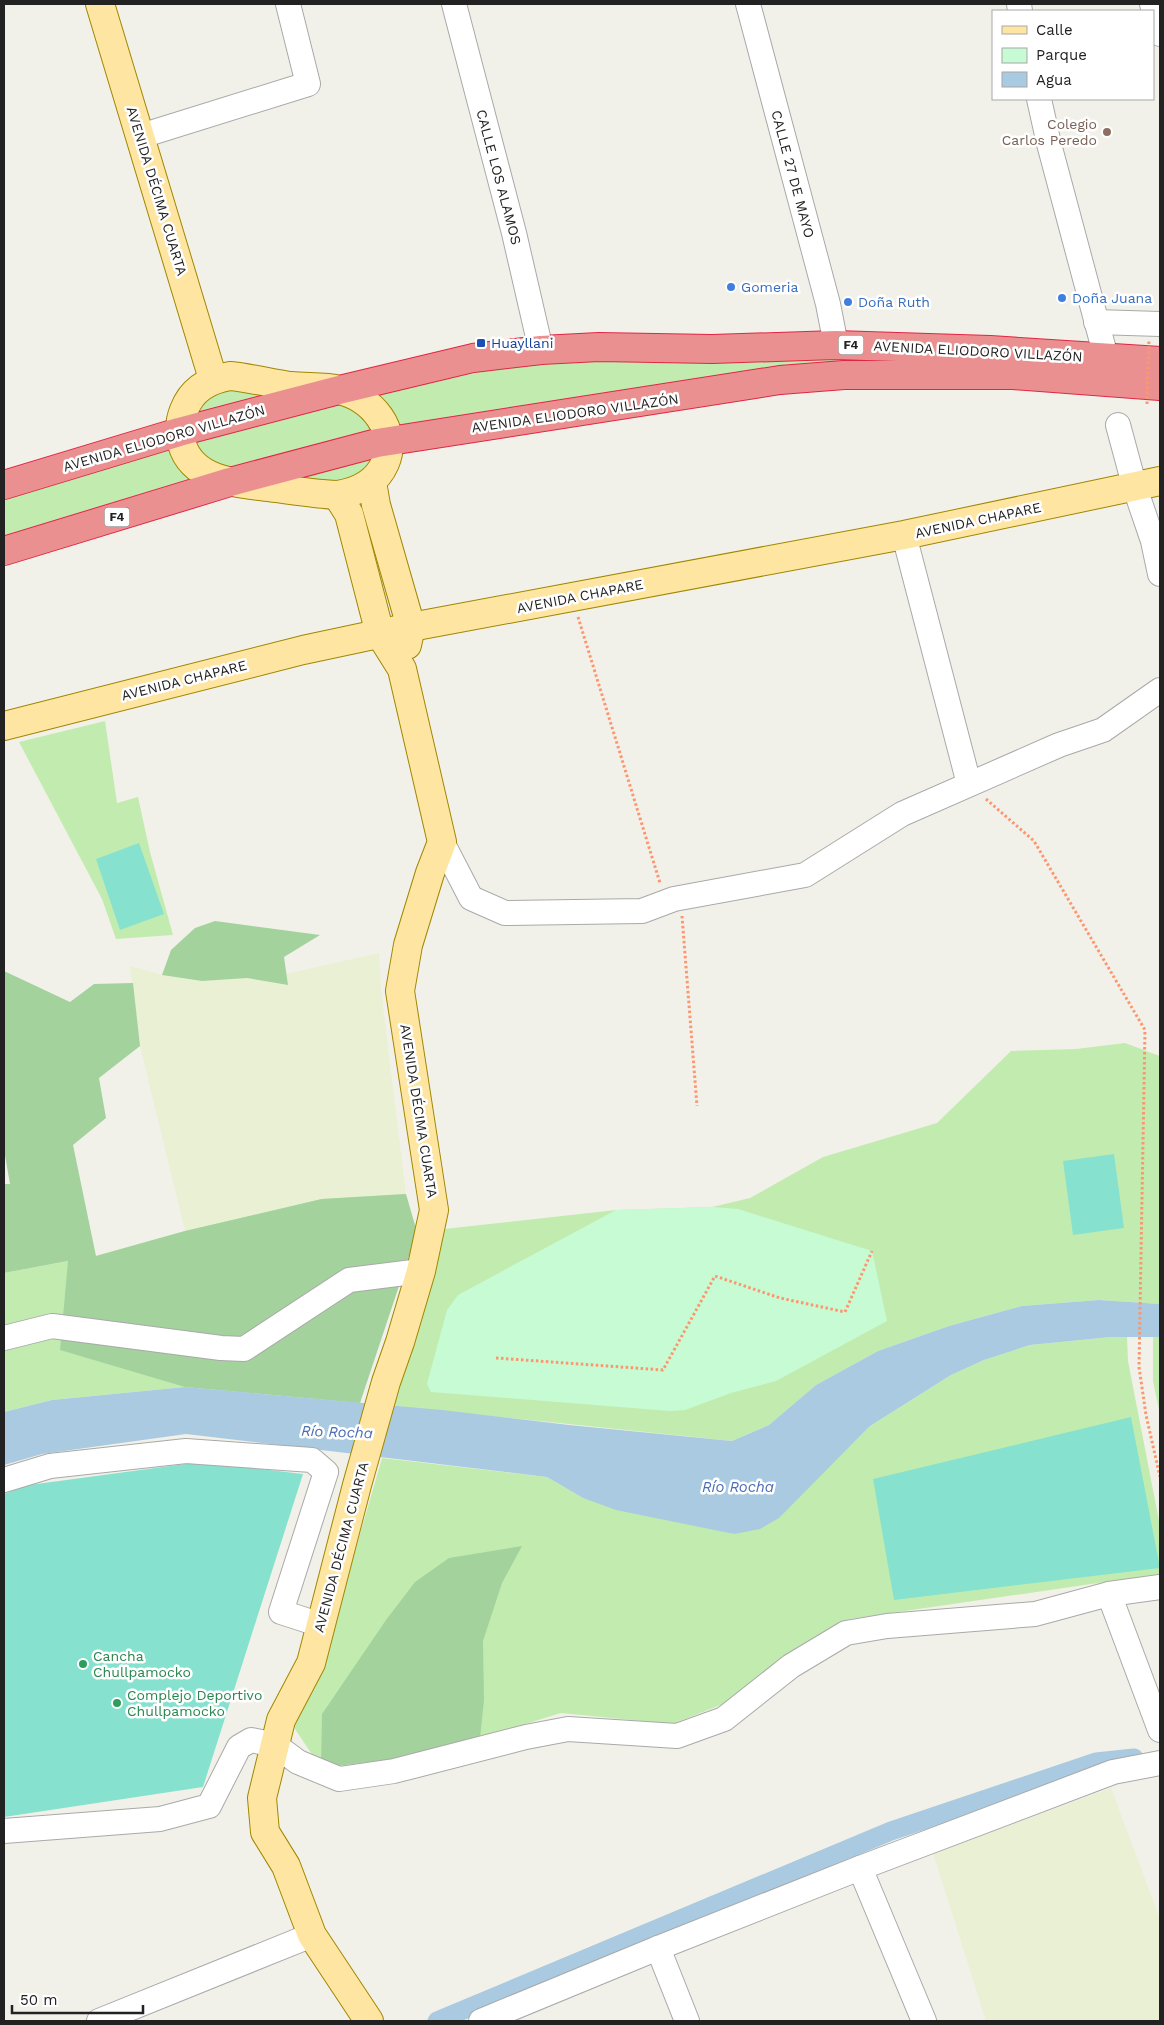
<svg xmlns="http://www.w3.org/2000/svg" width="1164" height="2025" font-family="'Work Sans',sans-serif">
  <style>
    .farmland { fill: #e9f0d4 }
    .grass { fill: #c2ecaf }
    .forest { fill: #a3d29d }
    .park { fill: #c7fbd4 }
    .pitch { fill: #86e2ce }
    .water { fill: #a9cae0 }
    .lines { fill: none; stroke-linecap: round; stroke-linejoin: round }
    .canal { stroke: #a9cae0; stroke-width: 19 }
    .minor-casing { stroke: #a9a9a9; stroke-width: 26 }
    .major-casing { stroke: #a08700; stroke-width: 30 }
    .highway-casing { stroke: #e02645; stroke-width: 30 }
    .path { stroke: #fd966f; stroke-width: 3; stroke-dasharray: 2.5 2.5; stroke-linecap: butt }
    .minor { stroke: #fff; stroke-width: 24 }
    .major { stroke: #fee6a2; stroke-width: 28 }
    .highway { stroke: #ea9091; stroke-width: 28 }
    .path-bridge { stroke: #fd966f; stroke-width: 3; stroke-dasharray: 2.5 2.5; stroke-linecap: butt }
    .education-dot { fill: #8d6e63; stroke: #fff; stroke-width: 2 }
    .shop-dot { fill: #3f7fe0; stroke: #fff; stroke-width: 2 }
    .transit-dot { fill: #1a4fb4; stroke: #fff; stroke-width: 2 }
    .leisure-dot { fill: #2e9e5b; stroke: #fff; stroke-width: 2 }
    .labels { text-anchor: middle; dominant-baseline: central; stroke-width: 5; stroke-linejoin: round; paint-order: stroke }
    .shield { fill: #fff; stroke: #646464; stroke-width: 1 }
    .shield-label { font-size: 12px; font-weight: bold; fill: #222 }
    .education-label { font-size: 14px; fill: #785e54; stroke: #fff; text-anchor: end }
    .street-label { font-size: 14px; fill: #222; stroke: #fff }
    .shop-label { font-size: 14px; fill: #366cbe; stroke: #fff; text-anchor: start }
    .transit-label { font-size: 14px; fill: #164399; stroke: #fff; text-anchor: start }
    .leisure-label { font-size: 14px; fill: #27864d; stroke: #fff; text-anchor: start }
    .water-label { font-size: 15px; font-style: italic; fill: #4b6db5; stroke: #fff }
  </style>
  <rect width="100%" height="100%" fill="#f2f1e9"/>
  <g class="farmland">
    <path d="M379,953L381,989L406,1194L321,1199L185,1231L140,1046L130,966L162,975L202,981L247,978L287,985L286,974Z"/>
    <path d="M1111,1788L1160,1919V2021H986L933,1853Z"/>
  </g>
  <g class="grass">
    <path d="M586,356L851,358L394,431L367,397L511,365Z"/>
    <path d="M219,386L285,394L190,418Z"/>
    <path d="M335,401L357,407L379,434L234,471L211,466L190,439Z"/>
    <path d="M174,445L205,481L4,541V495Z"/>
    <path d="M378,454L366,475L336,486L277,478Z"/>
    <path d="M105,721L117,803L138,797L150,852L173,935L116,939L102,899L19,742Z"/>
    <path d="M1125,1043L1160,1056V1304L1099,1300L1022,1306L949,1326L878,1351L816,1385L769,1425L732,1441L394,1406L444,1229L616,1210L712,1207L750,1198L823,1157L937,1123L1011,1051L1076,1049Z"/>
    <path d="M406,1194L360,1403L185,1387L52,1400L4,1412V1273L96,1256L185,1231L321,1199Z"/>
    <path d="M1111,1337H1127L1128,1361L1160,1526V1574L850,1619L796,1648L744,1696L672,1724L561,1713L480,1738L321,1768L293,1726L321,1669L382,1458L547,1477L583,1498L734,1534L827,1469L870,1426L951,1375L984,1360L1030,1345Z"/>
    <path d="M1153,1337H1160V1415L1153,1381Z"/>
  </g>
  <g class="forest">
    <path d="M215,921L320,935L284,957L288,985L247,978L202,981L162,975L171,950L195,928Z"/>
    <path d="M4,971L70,1002L94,984L133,983L140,1046L99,1078L106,1118L73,1145L96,1256L185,1231L322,1199L406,1194L417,1232L360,1403L185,1387L60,1350L68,1261L4,1273V1184H10L4,1150Z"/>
    <path d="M522,1546L502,1583L483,1641L484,1700L480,1738L409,1757L321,1768L322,1714L386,1620L415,1582L449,1558Z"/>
  </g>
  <path class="park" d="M712,1207L738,1209L872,1251L887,1321L776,1381L731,1393L685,1410L670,1411L431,1392L427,1384L447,1310L458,1295L616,1210Z"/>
  <g class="pitch">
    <path d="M139,843L164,914L120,930L96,859Z"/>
    <path d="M1114,1154L1124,1228L1073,1235L1063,1161Z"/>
    <path d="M1131,1417L1160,1568L894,1600L873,1479Z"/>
    <path d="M200,1462L303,1474L203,1787L4,1817V1494L29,1485Z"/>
  </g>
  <path class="water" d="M1099,1300L1160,1304V1337H1111L1030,1345L984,1360L951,1375L870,1426L779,1518L760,1529L734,1534L616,1510L583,1498L547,1477L186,1434L42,1454L4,1465V1412L52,1400L185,1387L442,1410L569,1425L732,1441L769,1425L816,1385L878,1351L949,1326L1022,1306Z"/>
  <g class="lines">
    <path class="canal" d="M437,2021L891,1831L1096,1762L1134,1758"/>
    <defs>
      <g id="minor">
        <path d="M454,4L514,233L541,350"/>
        <path d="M748,4L828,304L836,345"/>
        <path d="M1019,4L1020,11"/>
        <path d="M1152,4L1160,34"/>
        <path d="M1039,99L1049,144L1106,357"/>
        <path d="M141,136L308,84L288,4"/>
        <path d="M1096,322L1160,324"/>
        <path d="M1118,425L1135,488L1153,541L1160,574"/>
        <path d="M904,535L969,784"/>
        <path d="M442,842L471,898L505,913L642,911L674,899L805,875L902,814L1059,745L1103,730L1160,690"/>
        <path d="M4,1338L52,1326L221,1348L244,1349L349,1280L421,1271"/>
        <path d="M4,1480L50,1466L186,1451L312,1460L326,1472L281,1612L321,1625"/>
        <path d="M1109,1594L1160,1730"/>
        <path d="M4,1831L160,1819L209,1806L239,1747L251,1740L275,1745L298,1762L339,1779L394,1771L526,1737L568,1729L677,1736L724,1719L791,1666L846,1633L887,1626L1035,1614L1109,1594L1160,1587"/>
        <path d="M860,1868L924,2021"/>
        <path d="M658,1948L687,2021"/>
        <path d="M99,2021L312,1935"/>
        <path d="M481,2021L658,1948L860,1868L1113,1772L1160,1763"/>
      </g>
      <g id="major">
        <path d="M100,4L213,379"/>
        <path d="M230,376C250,378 270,383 290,386C306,388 324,386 339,390C372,398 399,430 385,463C376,484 357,492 337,495C316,494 296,491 276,488C243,484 193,483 182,444C179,432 179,422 184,410C192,389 208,380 230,376Z"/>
        <path d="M372,482L376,505L411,627L407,645"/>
        <path d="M337,495L349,514L380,634L402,669L442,842L430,873L408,945L400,991L434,1210L421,1271L400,1342L386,1382L357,1485L311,1663L281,1720L262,1798L265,1832L286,1866L312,1935L369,2021"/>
        <path d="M4,726L303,650L411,627L904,535L1160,481"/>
      </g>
      <g id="highway">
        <path d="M4,485L179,432L339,390L473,358L541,350L599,347L712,349L836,345L990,350L1160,361"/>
        <path d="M4,551L230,482L377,443L780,380L844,375H1013L1160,386"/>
      </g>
    </defs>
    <use href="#minor" class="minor-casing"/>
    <use href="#major" class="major-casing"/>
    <use href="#highway" class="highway-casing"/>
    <g class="path">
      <path d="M578,617L660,883"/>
      <path d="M986,799L1034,841L1145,1030L1139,1367L1146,1415L1160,1477"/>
      <path d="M682,916L697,1106"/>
      <path d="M496,1358L663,1370L715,1276L780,1298L845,1312L872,1251"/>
    </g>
    <use href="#minor" class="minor"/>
    <use href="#major" class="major"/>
    <use href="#highway" class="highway"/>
    <path class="path-bridge" d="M1147,404L1149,339"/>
  </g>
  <circle class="education-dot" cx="1107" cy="132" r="5"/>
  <g class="shop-dot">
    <circle cx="731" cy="287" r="5"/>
    <circle cx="1062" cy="298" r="5"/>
    <circle cx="848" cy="302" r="5"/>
  </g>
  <rect class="transit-dot" x="476" y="338" width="10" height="10" rx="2.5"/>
  <g class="leisure-dot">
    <circle cx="83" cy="1664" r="5"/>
    <circle cx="117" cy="1703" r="5"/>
  </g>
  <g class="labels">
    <g class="shield">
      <rect x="838.5" y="335.5" width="25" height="19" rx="4"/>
      <rect x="104.5" y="507.5" width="25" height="19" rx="4"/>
    </g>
    <g class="shield-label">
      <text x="851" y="345">F4</text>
      <text x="117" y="517">F4</text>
    </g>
    <g class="education-label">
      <text x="1097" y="124">Colegio<tspan x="1097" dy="16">Carlos Peredo</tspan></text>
    </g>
    <g class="street-label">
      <text transform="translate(793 174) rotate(75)">CALLE 27 DE MAYO</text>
      <text transform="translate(499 177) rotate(75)">CALLE LOS ALAMOS</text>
      <text transform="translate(157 191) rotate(73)">AVENIDA DÉCIMA CUARTA</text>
      <text transform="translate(978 351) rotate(3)">AVENIDA ELIODORO VILLAZÓN</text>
      <text transform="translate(575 413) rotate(-8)">AVENIDA ELIODORO VILLAZÓN</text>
      <text transform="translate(164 438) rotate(-16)">AVENIDA ELIODORO VILLAZÓN</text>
      <text transform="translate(978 520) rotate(-12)">AVENIDA CHAPARE</text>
      <text transform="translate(580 596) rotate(-11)">AVENIDA CHAPARE</text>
      <text transform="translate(184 680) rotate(-14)">AVENIDA CHAPARE</text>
      <text transform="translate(419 1111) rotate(81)">AVENIDA DÉCIMA CUARTA</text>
      <text transform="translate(341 1547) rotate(-75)">AVENIDA DÉCIMA CUARTA</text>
    </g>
    <g class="shop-label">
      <text x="741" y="287">Gomeria</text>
      <text x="1072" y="298">Doña Juana</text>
      <text x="858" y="302">Doña Ruth</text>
    </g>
    <g class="transit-label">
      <text x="491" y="343">Huayllani</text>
    </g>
    <g class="leisure-label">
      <text x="93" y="1656">Cancha<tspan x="93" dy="16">Chullpamocko</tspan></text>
      <text x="127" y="1695">Complejo Deportivo<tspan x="127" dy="16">Chullpamocko</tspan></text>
    </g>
    <g class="water-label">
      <text transform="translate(337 1432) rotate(2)">Río Rocha</text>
      <text x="738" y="1487">Río Rocha</text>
    </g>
  </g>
  <rect width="1164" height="2025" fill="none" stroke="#222222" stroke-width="10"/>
  <rect x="992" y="10" width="162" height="90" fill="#ffffff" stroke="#a7a7a7"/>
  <rect x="1002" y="26" width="25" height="8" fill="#fee6a2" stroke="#a7a7a7"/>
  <text x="1036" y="35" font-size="15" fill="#222222">Calle</text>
  <rect x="1002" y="48" width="25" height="15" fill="#c7fbd4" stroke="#a7a7a7"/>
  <text x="1036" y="60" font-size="15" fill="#222222">Parque</text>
  <rect x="1002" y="72" width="25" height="15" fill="#a9cae0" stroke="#a7a7a7"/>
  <text x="1036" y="85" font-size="15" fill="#222222">Agua</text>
  <path d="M12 2005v8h131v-8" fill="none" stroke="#222222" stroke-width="2.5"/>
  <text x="20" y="2005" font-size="15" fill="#222222" stroke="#ffffff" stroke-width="4" paint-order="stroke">50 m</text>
</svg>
